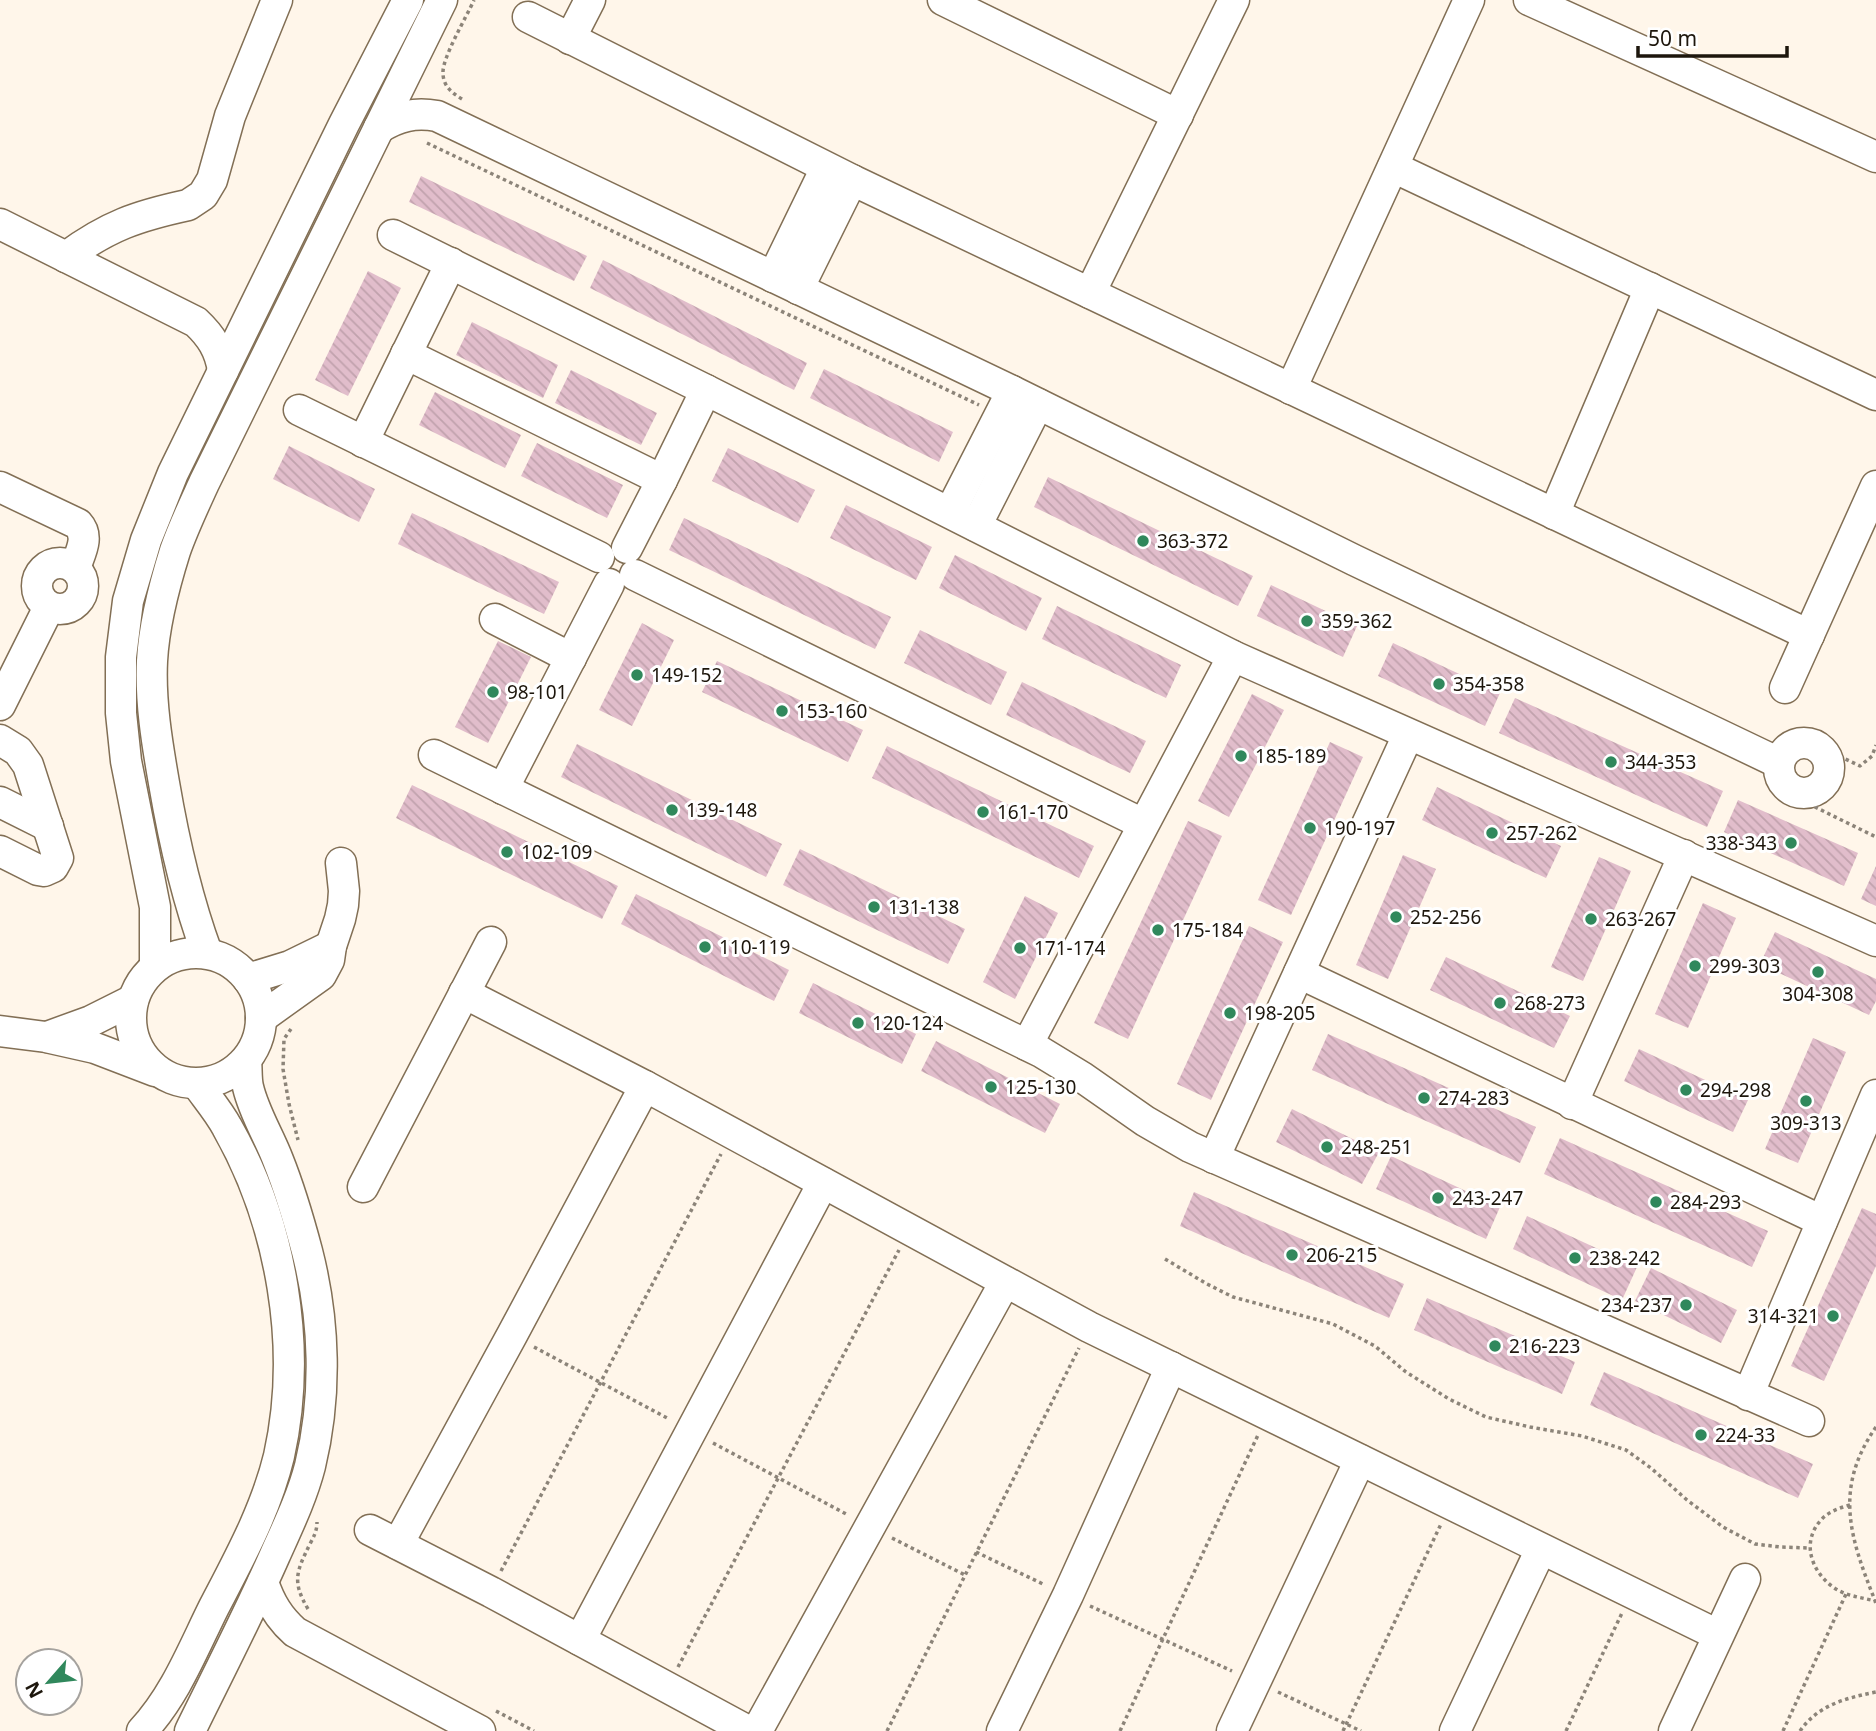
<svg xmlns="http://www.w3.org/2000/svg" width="1876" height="1731" font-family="'Noto Sans',sans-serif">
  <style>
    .building { fill: url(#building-back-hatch) }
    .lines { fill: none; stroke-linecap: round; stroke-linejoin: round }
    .minor-casing { stroke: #826f55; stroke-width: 33 }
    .path { stroke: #8c8479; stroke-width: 3.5; stroke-dasharray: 3.5 3.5; stroke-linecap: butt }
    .minor { stroke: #fff; stroke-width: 30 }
    .poi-dot { fill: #30885c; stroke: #fff; stroke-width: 2.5 }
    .labels { text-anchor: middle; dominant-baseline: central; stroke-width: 6; stroke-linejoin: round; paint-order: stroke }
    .poi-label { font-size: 19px; fill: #1d160c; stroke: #fff; text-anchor: start }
  </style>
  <defs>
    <pattern id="building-back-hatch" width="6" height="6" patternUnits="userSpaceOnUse" patternTransform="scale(1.75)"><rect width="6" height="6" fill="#e1bdcb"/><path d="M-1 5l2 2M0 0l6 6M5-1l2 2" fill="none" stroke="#c1a2ad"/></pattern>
  </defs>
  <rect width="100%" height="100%" fill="#fff6ea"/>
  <g class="building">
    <path d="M421,176L587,256L574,281L409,202Z"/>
    <path d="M603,260L807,363L794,390L590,288Z"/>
    <path d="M368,271L401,288L348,396L315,380Z"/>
    <path d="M472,322L558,365L543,398L456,355Z"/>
    <path d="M824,369L953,432L939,462L810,398Z"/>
    <path d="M571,370L657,413L641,445L555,403Z"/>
    <path d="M435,392L521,435L505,468L419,425Z"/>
    <path d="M537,443L623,485L607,518L521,476Z"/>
    <path d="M289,446L375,489L359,522L273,479Z"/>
    <path d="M728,448L815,490L798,523L712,481Z"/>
    <path d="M1048,477L1253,576L1238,606L1034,507Z"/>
    <path d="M846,505L932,547L916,580L830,538Z"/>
    <path d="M412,513L559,582L544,614L398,544Z"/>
    <path d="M684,518L891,617L875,649L669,550Z"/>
    <path d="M955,555L1042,598L1026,631L939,588Z"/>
    <path d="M1271,585L1357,626L1343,657L1257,616Z"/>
    <path d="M1057,606L1181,665L1166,698L1042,639Z"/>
    <path d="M642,623L674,640L632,726L599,710Z"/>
    <path d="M920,630L1007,672L991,705L904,663Z"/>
    <path d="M498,641L531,657L488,743L455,727Z"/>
    <path d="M1393,643L1500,693L1485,726L1378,676Z"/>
    <path d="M717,661L863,730L848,762L702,692Z"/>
    <path d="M1022,682L1146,741L1130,773L1006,715Z"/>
    <path d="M1252,694L1284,710L1229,817L1198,801Z"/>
    <path d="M1515,698L1723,791L1707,827L1499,733Z"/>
    <path d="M1330,742L1363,757L1291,915L1258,900Z"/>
    <path d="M577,744L782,844L766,877L561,777Z"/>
    <path d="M887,746L1094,846L1079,878L872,778Z"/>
    <path d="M412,785L618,886L602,919L396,818Z"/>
    <path d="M1437,787L1561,846L1546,878L1422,820Z"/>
    <path d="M1738,800L1858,853L1844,886L1724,832Z"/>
    <path d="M1188,821L1222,836L1128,1039L1094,1023Z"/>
    <path d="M800,849L965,929L948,964L783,885Z"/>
    <path d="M1403,855L1436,869L1388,979L1356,965Z"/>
    <path d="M1599,857L1631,871L1583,981L1551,967Z"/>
    <path d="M1876,866V906L1861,899Z"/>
    <path d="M636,894L789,970L774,1001L621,924Z"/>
    <path d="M1025,896L1058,913L1015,999L983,982Z"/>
    <path d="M1703,903L1736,918L1688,1028L1655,1014Z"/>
    <path d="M1249,926L1283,942L1211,1100L1177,1084Z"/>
    <path d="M1775,932L1876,979V1001L1869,1015L1760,964Z"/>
    <path d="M1446,957L1570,1016L1554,1048L1430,990Z"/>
    <path d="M813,983L916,1034L902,1064L799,1013Z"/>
    <path d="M1328,1034L1536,1127L1520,1163L1312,1070Z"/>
    <path d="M1813,1038L1846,1052L1798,1163L1765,1149Z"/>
    <path d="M936,1041L1060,1104L1045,1133L921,1071Z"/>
    <path d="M1639,1049L1748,1100L1733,1132L1624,1081Z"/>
    <path d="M1292,1109L1379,1152L1362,1184L1276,1142Z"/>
    <path d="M1560,1138L1768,1231L1752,1267L1544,1174Z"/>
    <path d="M1391,1156L1500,1207L1486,1239L1376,1189Z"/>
    <path d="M1194,1192L1404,1284L1389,1318L1180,1226Z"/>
    <path d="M1862,1208L1876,1214V1266L1824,1381L1791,1366Z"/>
    <path d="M1527,1216L1637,1267L1622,1300L1513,1249Z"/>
    <path d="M1651,1268L1737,1310L1721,1343L1635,1301Z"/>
    <path d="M1427,1298L1575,1362L1562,1394L1414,1330Z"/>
    <path d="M1604,1372L1813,1464L1798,1498L1590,1405Z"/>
  </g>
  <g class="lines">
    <defs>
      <g id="minor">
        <path d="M943,0L1178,115"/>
        <path d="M1529,0L1876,157"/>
        <path d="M528,17L852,180L1809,635"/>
        <path d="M570,39L590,0"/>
        <path d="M379,128C398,116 415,112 437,116L1012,391L1354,560L1779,763"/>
        <path d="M1393,167L1876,395"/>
        <path d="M0,224L196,322C211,336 220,350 223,371"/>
        <path d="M393,235L706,390L1233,656L1876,941"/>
        <path d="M66,257C108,226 137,216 188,205L203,195L212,180L230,116L277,0"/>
        <path d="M773,277L826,168"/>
        <path d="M798,289L852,180"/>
        <path d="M1090,293L1234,0"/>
        <path d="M406,354L662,480"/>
        <path d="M1291,389L1469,0"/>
        <path d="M299,410L599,557"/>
        <path d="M363,442L451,263"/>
        <path d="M0,487L78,524C90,537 80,553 75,568"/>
        <path d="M950,512L1012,391"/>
        <path d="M1554,514L1650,288"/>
        <path d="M976,526L1038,404"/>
        <path d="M627,548L662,480L706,390"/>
        <circle cx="60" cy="586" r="23"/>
        <path d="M635,575L1143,824"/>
        <path d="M495,619L571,658"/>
        <path d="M1785,688L1876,486"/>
        <path d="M0,705L49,607"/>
        <path d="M0,740L18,751L28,765L58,858L53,867L44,871L38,870L0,851"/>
        <circle cx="1804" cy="768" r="25"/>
        <path d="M434,755L1041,1052L1082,1077L1145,1121L1190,1147L1809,1421"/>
        <path d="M503,789L609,584"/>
        <path d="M0,802L48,826"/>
        <circle cx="196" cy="1018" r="65"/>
        <path d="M207,953C186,896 174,842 164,783C157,743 150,701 152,661C154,624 164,586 175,551C183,528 194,505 204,483L442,0"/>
        <path d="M155,966V907L126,761L121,713V657L128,601L146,540L173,473L344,124L408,0"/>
        <path d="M1299,973L1822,1221"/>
        <path d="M248,979L290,966L331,946"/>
        <path d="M464,993L645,1086L1089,1327L1718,1635"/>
        <path d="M261,1018L321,975L329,960L331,946L340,919L343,905L344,891L341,863"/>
        <path d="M0,1031L46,1037L95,1048L155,1071"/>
        <path d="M47,1037L91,1021L133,1000"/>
        <path d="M1027,1045L1233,656"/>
        <path d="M1572,1104L1684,855"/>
        <path d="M1214,1158L1408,735"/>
        <path d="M363,1187L491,942"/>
        <path d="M1748,1395L1876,1095"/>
        <path d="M370,1530L491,1592L748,1731"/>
        <path d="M398,1544L512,1335L645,1086"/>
        <path d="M263,1582C270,1603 279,1618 295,1632L480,1731"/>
        <path d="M580,1640L823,1183"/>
        <path d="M142,1731C175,1696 193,1649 214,1607C239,1559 266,1510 279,1456C303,1348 282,1224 227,1127C219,1112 207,1098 197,1084"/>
        <path d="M190,1731C219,1672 249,1614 275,1555C288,1526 302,1497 310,1466C327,1396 325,1321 307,1251C299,1221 290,1190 278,1160C269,1136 254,1113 248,1087C246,1079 247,1069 246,1061"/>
        <path d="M757,1731L1005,1282"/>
        <path d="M1002,1731L1068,1595L1171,1367"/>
        <path d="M1232,1731L1360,1460"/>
        <path d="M1455,1731L1541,1549"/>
        <path d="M1674,1731L1745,1579"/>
      </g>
    </defs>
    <use href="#minor" class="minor-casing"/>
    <g class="path">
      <path d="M462,99C452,93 443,86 443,73C442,58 467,16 474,0"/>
      <path d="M427,143L979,405"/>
      <path d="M1782,736L1813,738L1837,755L1860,766L1872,756L1876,745"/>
      <path d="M1770,787L1784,795L1815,807L1876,837"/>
      <path d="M291,1029L284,1039L283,1069L289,1104L298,1140"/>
      <path d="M1165,1259L1207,1284L1233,1297L1333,1324L1375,1346L1406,1372L1449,1399L1486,1417L1530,1427L1582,1436L1626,1450L1651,1468L1687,1500L1723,1527L1755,1544L1780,1547L1809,1548"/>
      <path d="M534,1347L669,1419"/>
      <path d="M1876,1427C1833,1489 1850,1538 1876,1603"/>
      <path d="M713,1443L848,1515"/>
      <path d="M1850,1505C1839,1508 1828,1512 1821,1520C1801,1542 1811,1571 1833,1587C1845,1596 1860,1597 1875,1601"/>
      <path d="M892,1538L965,1575"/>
      <path d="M976,1552L1045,1585"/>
      <path d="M501,1571L721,1154"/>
      <path d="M1090,1606L1232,1671"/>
      <path d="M308,1609C292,1582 296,1572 310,1544C314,1536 317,1531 317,1522"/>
      <path d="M678,1667L899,1250"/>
      <path d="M1278,1692L1361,1731"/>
      <path d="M496,1711L534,1731"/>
      <path d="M887,1731L1079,1348"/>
      <path d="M1120,1731L1258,1435"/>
      <path d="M1343,1731L1441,1524"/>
      <path d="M1566,1731L1622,1613"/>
      <path d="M1783,1731L1846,1594"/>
      <path d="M1800,1731C1818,1705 1846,1698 1876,1692"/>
    </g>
    <use href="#minor" class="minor"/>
  </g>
  <g class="poi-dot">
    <circle cx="1143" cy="541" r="7"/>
    <circle cx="1307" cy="621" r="7"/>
    <circle cx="637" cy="675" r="7"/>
    <circle cx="1439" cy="684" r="7"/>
    <circle cx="493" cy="692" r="7"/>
    <circle cx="782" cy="711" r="7"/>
    <circle cx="1241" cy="756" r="7"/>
    <circle cx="1611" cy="762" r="7"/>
    <circle cx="672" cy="810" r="7"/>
    <circle cx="983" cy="812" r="7"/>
    <circle cx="1310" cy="828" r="7"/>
    <circle cx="1492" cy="833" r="7"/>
    <circle cx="1791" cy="843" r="7"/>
    <circle cx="507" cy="852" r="7"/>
    <circle cx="874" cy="907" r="7"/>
    <circle cx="1396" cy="917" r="7"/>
    <circle cx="1591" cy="919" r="7"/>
    <circle cx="1158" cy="930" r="7"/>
    <circle cx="705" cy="947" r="7"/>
    <circle cx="1020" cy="948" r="7"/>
    <circle cx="1695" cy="966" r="7"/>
    <circle cx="1818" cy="972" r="7"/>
    <circle cx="1500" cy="1003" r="7"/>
    <circle cx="1230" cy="1013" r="7"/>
    <circle cx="858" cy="1023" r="7"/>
    <circle cx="991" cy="1087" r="7"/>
    <circle cx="1686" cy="1090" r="7"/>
    <circle cx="1424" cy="1098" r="7"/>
    <circle cx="1806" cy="1101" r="7"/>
    <circle cx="1327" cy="1147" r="7"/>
    <circle cx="1438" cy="1198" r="7"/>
    <circle cx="1656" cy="1202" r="7"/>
    <circle cx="1292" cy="1255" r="7"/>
    <circle cx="1575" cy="1258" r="7"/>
    <circle cx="1686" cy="1305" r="7"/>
    <circle cx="1833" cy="1316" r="7"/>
    <circle cx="1495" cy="1346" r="7"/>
    <circle cx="1701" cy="1435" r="7"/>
  </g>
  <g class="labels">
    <g class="poi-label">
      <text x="1157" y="541">363-372</text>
      <text x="1321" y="621">359-362</text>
      <text x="651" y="675">149-152</text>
      <text x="1453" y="684">354-358</text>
      <text x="507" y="692">98-101</text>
      <text x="796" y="711">153-160</text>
      <text x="1255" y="756">185-189</text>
      <text x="1625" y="762">344-353</text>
      <text x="686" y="810">139-148</text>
      <text x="997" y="812">161-170</text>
      <text x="1324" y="828">190-197</text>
      <text x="1506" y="833">257-262</text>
      <text x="1777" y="843" text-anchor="end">338-343</text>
      <text x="521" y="852">102-109</text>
      <text x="888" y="907">131-138</text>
      <text x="1410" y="917">252-256</text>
      <text x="1605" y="919">263-267</text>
      <text x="1172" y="930">175-184</text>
      <text x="719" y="947">110-119</text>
      <text x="1034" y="948">171-174</text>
      <text x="1709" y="966">299-303</text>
      <text x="1818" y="994" text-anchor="middle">304-308</text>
      <text x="1514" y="1003">268-273</text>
      <text x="1244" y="1013">198-205</text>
      <text x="872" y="1023">120-124</text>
      <text x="1005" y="1087">125-130</text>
      <text x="1700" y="1090">294-298</text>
      <text x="1438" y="1098">274-283</text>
      <text x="1806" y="1123" text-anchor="middle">309-313</text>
      <text x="1341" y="1147">248-251</text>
      <text x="1452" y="1198">243-247</text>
      <text x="1670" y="1202">284-293</text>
      <text x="1306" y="1255">206-215</text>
      <text x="1589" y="1258">238-242</text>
      <text x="1672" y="1305" text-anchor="end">234-237</text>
      <text x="1819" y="1316" text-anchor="end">314-321</text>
      <text x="1509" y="1346">216-223</text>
      <text x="1715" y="1435">224-33</text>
    </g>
  </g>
  <g transform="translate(49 1682) rotate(242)"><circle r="33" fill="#ffffff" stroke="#a5a29e" stroke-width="2"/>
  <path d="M0-5L12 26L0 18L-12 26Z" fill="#30885c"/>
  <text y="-10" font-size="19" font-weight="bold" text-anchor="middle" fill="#1d160c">N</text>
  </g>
  <path d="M1638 46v10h149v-10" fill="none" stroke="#1d160c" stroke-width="3.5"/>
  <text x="1648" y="46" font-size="21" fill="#1d160c" stroke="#ffffff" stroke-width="5" paint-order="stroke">50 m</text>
</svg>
